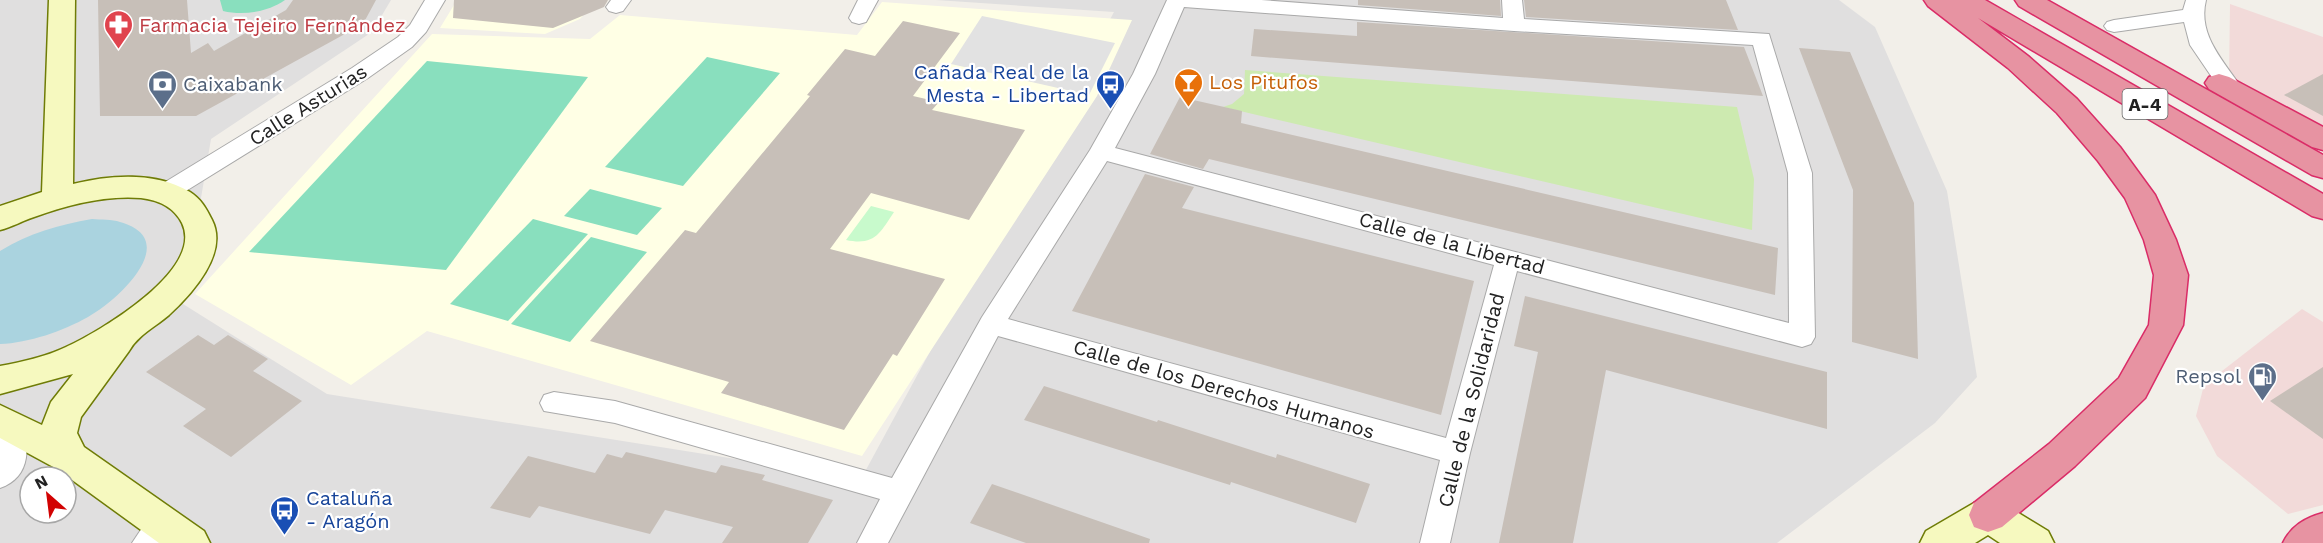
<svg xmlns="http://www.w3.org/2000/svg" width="2323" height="543" font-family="'Work Sans',sans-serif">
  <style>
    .residential { fill: #e0dfdf; fill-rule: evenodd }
    .commercial { fill: #f2dad9 }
    .education { fill: #ffffe5 }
    .grass { fill: #cdeab0 }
    .park { fill: #c8facc }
    .pitch { fill: #89dfbe }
    .parking { fill: #e2e2e2 }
    .water { fill: #aad3df }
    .building { fill: #c7bfb8 }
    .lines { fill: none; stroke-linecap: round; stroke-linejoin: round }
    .street-casing { stroke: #a9a9a9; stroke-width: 2 }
    .secondary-casing { stroke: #6f7c06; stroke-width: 3 }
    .highway-casing { stroke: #da2c67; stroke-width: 3 }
    .street { fill: #fff; fill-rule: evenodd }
    .secondary { fill: #f6f9bf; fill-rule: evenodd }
    .highway { fill: #e793a2; fill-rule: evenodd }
    .labels { text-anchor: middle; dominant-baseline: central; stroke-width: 4.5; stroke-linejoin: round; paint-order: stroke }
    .shield { fill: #fff; stroke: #646464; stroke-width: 1.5 }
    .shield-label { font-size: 18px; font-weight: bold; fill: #222 }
    .health-label { font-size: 20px; fill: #be3a42; stroke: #fff; text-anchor: start }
    .transit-label { font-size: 20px; fill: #164399; stroke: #fff; text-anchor: end }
    .food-label { font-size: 20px; fill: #c56008; stroke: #fff; text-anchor: start }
    .service-label { font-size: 20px; fill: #4e5e75; stroke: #fff; text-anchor: start }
    .street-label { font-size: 20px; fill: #222; stroke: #fff }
  </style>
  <rect width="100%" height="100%" fill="#f2efe9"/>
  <path class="residential" d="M0,0H391L372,32L211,139L183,304L327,394L861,479L1114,12L936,0H1839L1875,27L1947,191L1977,377L1935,423L1777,543H0ZM30,477H66V513H30Z"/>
  <g class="commercial">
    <path d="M2230,4L2323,37V132L2229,81Z"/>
    <path d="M2302,309L2323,322V505L2288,514L2217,456L2196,416L2204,385Z"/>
  </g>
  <g class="education">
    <path d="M457,0H596L580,19L545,34L440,28Z"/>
    <path d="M882,2L1132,20L1097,96L862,456L427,331L351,385L195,294L432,34L590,39L620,15L857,35Z"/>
  </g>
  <path class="grass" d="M1245,70L1737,107L1754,179L1752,230L1223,107L1232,104L1244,94Z"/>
  <path class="park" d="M871,206L894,212C880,233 875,246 846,240Z"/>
  <g class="pitch">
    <path d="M220,0H285C268,12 243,16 223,11Z"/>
    <path d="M707,57L780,73L683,186L605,167Z"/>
    <path d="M427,61L588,77L446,270L249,252Z"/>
    <path d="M590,189L662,208L637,235L564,216Z"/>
    <path d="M533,219L588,234L508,321L450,304Z"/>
    <path d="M591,237L647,252L570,342L511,324Z"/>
  </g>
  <path class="parking" d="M982,16L1115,43L1089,95L951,64Z"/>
  <path class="water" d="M92,219C101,220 112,219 120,222C184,240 117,301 88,317C63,331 29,343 0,344V251C29,233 59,225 92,219Z"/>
  <g class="building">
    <path d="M98,0H187L191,53L208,43L214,51L286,10L293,0H376L363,24L196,116H100Z"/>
    <path d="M454,0H608L604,7L553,28L453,18Z"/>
    <path d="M1358,0H1500L1501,16L1358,5Z"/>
    <path d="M1524,0H1726L1738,30L1526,17Z"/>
    <path d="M903,21L960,33L913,96L939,102L932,110L1025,130L969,220L871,193L830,249L945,279L897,356L893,354L844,430L721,393L729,382L590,341L685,230L696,233L810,96L807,95L845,49L875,56Z"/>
    <path d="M1357,22L1744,47L1763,96L1251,56L1254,29L1357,36Z"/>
    <path d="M1799,48L1850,52L1914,203L1918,359L1852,342L1853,190Z"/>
    <path d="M2323,74V116L2284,95Z"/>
    <path d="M1180,97L1242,111L1241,123L1778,248L1775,295L1209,159L1203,169L1150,154Z"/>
    <path d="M1145,174L1194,187L1182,208L1474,281L1441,415L1072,311Z"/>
    <path d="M1525,296L1827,372V429L1606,370L1573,543H1499L1538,352L1514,346Z"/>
    <path d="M198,335L214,345L228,335L268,359L253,371L302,401L231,457L183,426L206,409L146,372Z"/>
    <path d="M2323,367V439L2270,401Z"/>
    <path d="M1044,386L1157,422L1158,420L1276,458L1277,454L1370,484L1356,523L1231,482L1230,485L1024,420Z"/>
    <path d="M626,452L716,473L721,465L765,475L762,480L833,500L808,543H722L733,527L665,510L650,534L539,506L530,518L490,508L528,456L595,473L607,454L622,458Z"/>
    <path d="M992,484L1150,539L1149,543H1026L970,523Z"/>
  </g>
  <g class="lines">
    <defs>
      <g id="street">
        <path d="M425,0H445L426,32L412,47L368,78L173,199L165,201L157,199L153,193L157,187L352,68L398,37L410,25Z"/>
        <path d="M611,0H631L623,11L616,13L609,11L606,7Z"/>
        <path d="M858,0H878L866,22L859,24L852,22L849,18Z"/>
        <path d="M1167,0H1261L1503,18L1502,0H1522L1524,19L1769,34L1812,173L1815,337L1811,344L1802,347L1517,271L1470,453L1450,543H1420L1440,460L998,336L888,543H857L880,499L615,423L544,411L540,403L544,395L554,392L615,401L892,478L982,317L1090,150L1133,74ZM1184,7L1514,31L1753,45L1788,173L1789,323L1115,148L1155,74ZM1107,161L1494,265L1446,438L1008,319Z"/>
        <path d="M2186,0H2206C2197,36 2225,62 2243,90L2240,95L2232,97L2224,95L2190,45L2184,22L2114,32L2107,30L2104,26L2107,22L2114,20L2183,10Z"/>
        <path d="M8,414L18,418C31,443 32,477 0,488V417Z"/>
        <path d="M163,509L174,513L178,522L165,543H132L152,513Z"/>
      </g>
      <g id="secondary">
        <path d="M49,0H75L73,184C109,175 156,171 190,192C201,199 206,208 212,220C229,253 192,294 169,315C155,327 138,335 129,351L81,417L77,433L84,447L204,531L210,543H159L57,469L0,438V405L42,425L51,402L73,374L0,394V366C22,362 45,357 66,347C99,332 205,270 182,223C174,207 158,200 141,198C105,195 67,205 34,217C22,221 12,227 0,230V206L42,192Z"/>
        <path d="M1988,498L2002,503L2048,531L2054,543H2000L1988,535L1975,543H1920L1926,531L1974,503Z"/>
      </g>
      <g id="highway">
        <path d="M1924,0H1985L2323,194V219L2312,216L1978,18L2028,56L2077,99L2120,147L2155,195L2176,240L2188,275L2183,325L2145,398L2075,466L2002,527L1988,532L1974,527L1969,515L1974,503L2049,444L2119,378L2149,325L2154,275L2144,240L2125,198L2098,161L2057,113L2008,68L1928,6Z"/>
        <path d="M2015,0H2047L2323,155V178L2312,175L2019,6Z"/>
        <path d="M2219,74L2229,77L2323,127V150L2312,147L2209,89L2205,83L2209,77Z"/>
        <path d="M2323,513V543H2283C2291,526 2305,518 2323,513Z"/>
      </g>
    </defs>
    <use href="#street" class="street-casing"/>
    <use href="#secondary" class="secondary-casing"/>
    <use href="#highway" class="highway-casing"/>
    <use href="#street" class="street"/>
    <use href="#secondary" class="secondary"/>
    <use href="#highway" class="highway"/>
  </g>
  <defs>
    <symbol id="pharmacy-pin" viewBox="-11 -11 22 30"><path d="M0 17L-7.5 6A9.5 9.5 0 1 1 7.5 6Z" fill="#e0444e" stroke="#fff"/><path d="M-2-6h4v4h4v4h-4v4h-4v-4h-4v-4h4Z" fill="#fff"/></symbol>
    <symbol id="bar-pin" viewBox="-11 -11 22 30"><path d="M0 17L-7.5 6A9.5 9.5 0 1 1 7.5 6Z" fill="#e8710a" stroke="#fff"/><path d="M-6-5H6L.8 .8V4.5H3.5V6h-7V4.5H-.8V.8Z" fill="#fff"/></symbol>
    <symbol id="bank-pin" viewBox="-11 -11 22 30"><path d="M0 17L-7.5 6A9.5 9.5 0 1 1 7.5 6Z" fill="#5c6f8a" stroke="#fff"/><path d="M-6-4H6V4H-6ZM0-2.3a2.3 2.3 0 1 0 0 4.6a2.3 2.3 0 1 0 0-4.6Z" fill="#fff"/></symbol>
    <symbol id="bus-pin" viewBox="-11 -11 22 30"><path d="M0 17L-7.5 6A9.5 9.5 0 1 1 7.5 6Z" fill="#1a4fb4" stroke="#fff"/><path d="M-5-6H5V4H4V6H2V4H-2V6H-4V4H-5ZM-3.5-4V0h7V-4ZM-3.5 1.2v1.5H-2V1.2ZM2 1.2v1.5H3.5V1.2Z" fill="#fff"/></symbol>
    <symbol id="fuel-pin" viewBox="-11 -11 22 30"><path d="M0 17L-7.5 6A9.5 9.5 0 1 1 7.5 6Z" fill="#5c6f8a" stroke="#fff"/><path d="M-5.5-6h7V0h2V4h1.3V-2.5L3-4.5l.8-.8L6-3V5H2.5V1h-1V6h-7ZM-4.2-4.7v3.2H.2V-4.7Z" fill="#fff"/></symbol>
  </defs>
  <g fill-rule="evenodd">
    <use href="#pharmacy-pin" x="102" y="8" width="33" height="45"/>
    <use href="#bar-pin" x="1172" y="66" width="33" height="45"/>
    <use href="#bank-pin" x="146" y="68" width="33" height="45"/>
    <use href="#bus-pin" x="1094" y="68" width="33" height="45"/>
    <use href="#fuel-pin" x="2246" y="360" width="33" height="45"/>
    <use href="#bus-pin" x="268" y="494" width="33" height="45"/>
  </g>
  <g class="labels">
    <rect class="shield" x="2122.5" y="89" width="45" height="30" rx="4.5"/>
    <g class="shield-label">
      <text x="2145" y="104">A-4</text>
    </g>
    <g class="health-label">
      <text x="139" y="25">Farmacia Tejeiro Fernández</text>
    </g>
    <g class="transit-label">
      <text x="1089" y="72">Cañada Real de la<tspan x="1089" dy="23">Mesta - Libertad</tspan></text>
      <text x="306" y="498" text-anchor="start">Cataluña<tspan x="306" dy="23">- Aragón</tspan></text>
    </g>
    <g class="food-label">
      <text x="1209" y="82">Los Pitufos</text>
    </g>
    <g class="service-label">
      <text x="183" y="84">Caixabank</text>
      <text x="2241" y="376" text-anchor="end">Repsol</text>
    </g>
    <g class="street-label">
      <text transform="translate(308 105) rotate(-32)">Calle Asturias</text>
      <text transform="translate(1452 243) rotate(15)">Calle de la Libertad</text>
      <text transform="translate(1224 389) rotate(16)">Calle de los Derechos Humanos</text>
      <text transform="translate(1471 400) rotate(-76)">Calle de la Solidaridad</text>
    </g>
  </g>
  <g transform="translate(48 495) rotate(332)"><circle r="28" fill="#ffffff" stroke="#a7a7a7" stroke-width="1.5"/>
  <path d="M0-4.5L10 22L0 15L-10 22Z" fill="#d20202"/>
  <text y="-9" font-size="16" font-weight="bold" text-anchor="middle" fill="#222222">N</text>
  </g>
</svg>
